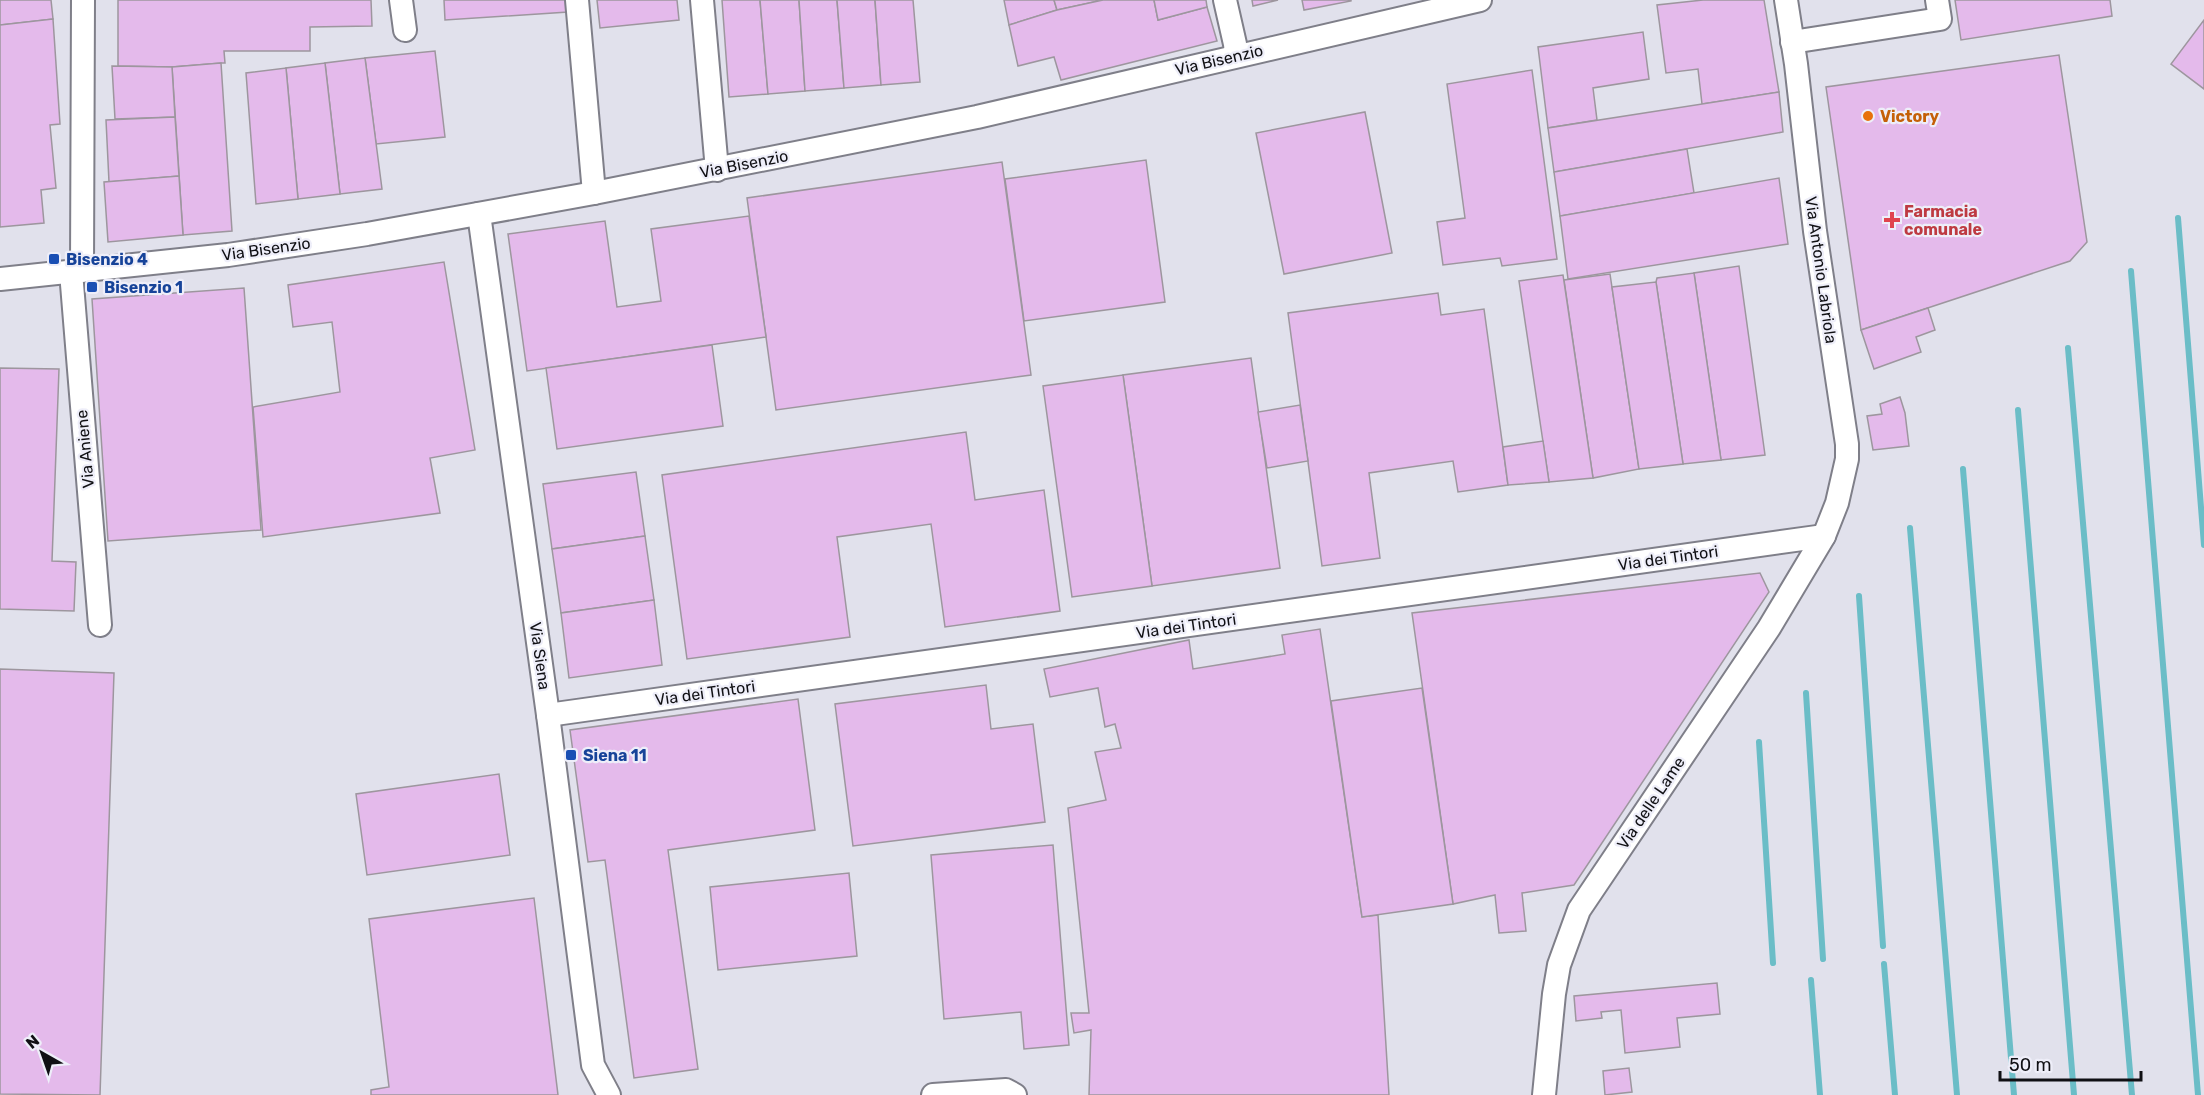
<svg xmlns="http://www.w3.org/2000/svg" width="2204" height="1095" font-family="Rubik,sans-serif">
  <style>
    .lines { fill: none; stroke-linecap: round; stroke-linejoin: round }
    .stream { stroke: #6bbdc7; stroke-width: 6 }
    .building { fill: #e4baeb; stroke: #9d969e; stroke-width: 1.5 }
    .minor-casing { stroke: #7f7f89; stroke-width: 26 }
    .minor { stroke: #fff; stroke-width: 22 }
    .food-dot { fill: #e8710a; stroke: #eeeef9; stroke-width: 2 }
    .health-dot { fill: #e0444e; stroke: #eeeef9; stroke-width: 2 }
    .transit-dot { fill: #1a4fb4; stroke: #eeeef9; stroke-width: 2 }
    .labels { text-anchor: middle; dominant-baseline: central; stroke-width: 4.5; stroke-linejoin: round; paint-order: stroke }
    .street-label { font-size: 16px; fill: #101014; stroke: #eeeef9 }
    .food-label { font-size: 16px; font-weight: bold; fill: #c56008; stroke: #eeeef9; text-anchor: start }
    .health-label { font-size: 16px; font-weight: bold; fill: #be3a42; stroke: #eeeef9; text-anchor: start }
    .transit-label { font-size: 16px; font-weight: bold; fill: #164399; stroke: #eeeef9; text-anchor: start }
  </style>
  <rect width="100%" height="100%" fill="#e1e1ec"/>
  <g class="lines">
    <g class="stream">
      <path d="M2178,218L2204,545"/>
      <path d="M2131,271L2198,1095"/>
      <path d="M2068,348L2132,1095"/>
      <path d="M2018,410L2074,1095"/>
      <path d="M1963,469L2014,1095"/>
      <path d="M1910,528L1957,1095"/>
      <path d="M1859,596L1883,946"/>
      <path d="M1806,693L1823,959"/>
      <path d="M1759,742L1773,963"/>
      <path d="M1884,964L1895,1095"/>
      <path d="M1811,980L1820,1095"/>
    </g>
  </g>
  <g class="building">
    <path d="M0,0H51L53,19L0,25Z"/>
    <path d="M118,0H371L372,26L310,27V51H224L225,63H221L172,67L118,66Z"/>
    <path d="M444,0H567L568,12L445,20Z"/>
    <path d="M597,0H677L679,20L600,28Z"/>
    <path d="M722,0H760L768,94L729,97Z"/>
    <path d="M760,0H799L805,91L768,94Z"/>
    <path d="M799,0H837L844,88L805,91Z"/>
    <path d="M837,0H875L881,85L844,88Z"/>
    <path d="M875,0H913L920,82L881,85Z"/>
    <path d="M1004,0H1054L1057,10L1009,25Z"/>
    <path d="M1054,0H1103L1057,10Z"/>
    <path d="M1103,0H1154L1158,20L1207,7L1217,41L1061,80L1054,57L1018,66L1009,25L1057,10Z"/>
    <path d="M1154,0H1206L1207,7L1158,20Z"/>
    <path d="M1252,0H1278L1253,6Z"/>
    <path d="M1302,0H1351V1L1304,10Z"/>
    <path d="M1703,0H1764L1779,92L1702,104L1698,69L1666,73L1657,5Z"/>
    <path d="M1955,0H2110L2112,16L1961,40Z"/>
    <path d="M53,19L60,124L50,125L56,188L41,190L44,223L0,227V25Z"/>
    <path d="M2204,20V89L2171,64Z"/>
    <path d="M1643,32L1649,79L1593,88L1597,120L1548,128L1538,47Z"/>
    <path d="M435,51L445,137L376,144L365,58Z"/>
    <path d="M2059,55L2087,242L2070,261L1861,330L1826,87Z"/>
    <path d="M365,58L382,189L340,194L325,63Z"/>
    <path d="M221,63L232,231L183,235L172,67Z"/>
    <path d="M325,63L340,194L298,199L286,68Z"/>
    <path d="M112,66L172,67L175,117L115,119Z"/>
    <path d="M286,68L298,199L256,204L246,73Z"/>
    <path d="M1532,70L1557,259L1502,266L1500,258L1443,265L1437,222L1465,218L1447,84Z"/>
    <path d="M1779,92L1783,132L1554,172L1548,128Z"/>
    <path d="M1365,112L1392,253L1284,274L1256,133Z"/>
    <path d="M175,117L179,176L109,182L106,120Z"/>
    <path d="M1687,149L1694,193L1560,216L1554,172Z"/>
    <path d="M1146,160L1165,302L1024,321L1005,179Z"/>
    <path d="M1002,162L1031,375L776,410L747,198Z"/>
    <path d="M179,176L183,235L108,242L104,182Z"/>
    <path d="M1779,178L1788,244L1568,279L1560,216Z"/>
    <path d="M749,216L766,337L527,371L508,234L605,221L617,307L661,301L651,229Z"/>
    <path d="M444,262L475,450L430,458L440,513L263,537L253,407L340,392L332,322L293,327L288,285Z"/>
    <path d="M1739,266L1765,455L1721,460L1694,273Z"/>
    <path d="M1694,273L1721,460L1683,464L1656,282L1657,278Z"/>
    <path d="M1610,274L1639,469L1593,478L1564,280Z"/>
    <path d="M1563,275L1593,478L1549,482L1519,281Z"/>
    <path d="M1656,282L1683,464L1639,469L1612,287Z"/>
    <path d="M244,288L261,530L108,541L92,299Z"/>
    <path d="M1438,293L1441,315L1484,309L1508,485L1458,492L1453,461L1369,473L1380,558L1322,566L1288,313Z"/>
    <path d="M1928,308L1935,330L1916,337L1921,352L1874,369L1861,330Z"/>
    <path d="M712,345L723,426L557,449L546,368Z"/>
    <path d="M1251,358L1280,568L1152,586L1123,375Z"/>
    <path d="M0,368L59,369L52,561L76,562L74,611L0,609Z"/>
    <path d="M1123,375L1152,586L1072,597L1043,386Z"/>
    <path d="M1900,397L1905,413L1909,446L1873,450L1867,416L1882,414L1880,404Z"/>
    <path d="M1300,405L1308,461L1267,468L1258,412Z"/>
    <path d="M966,432L975,500L1044,490L1060,611L945,627L931,524L837,537L850,637L687,659L662,475Z"/>
    <path d="M1543,441L1549,482L1508,485L1503,447Z"/>
    <path d="M636,472L645,536L552,549L543,484Z"/>
    <path d="M645,536L654,600L561,613L552,549Z"/>
    <path d="M1760,573L1769,592L1574,885L1522,893L1526,931L1499,933L1495,895L1453,904L1412,613Z"/>
    <path d="M654,600L662,665L569,678L561,613Z"/>
    <path d="M1320,629L1362,917L1378,915L1389,1095H1089L1091,1030L1074,1033L1071,1013H1089L1068,808L1106,800L1095,752L1121,748L1115,724L1105,727L1098,688L1050,697L1044,669L1189,640L1193,669L1285,654L1282,635Z"/>
    <path d="M0,669L114,673L100,1095L0,1094Z"/>
    <path d="M986,685L991,729L1033,724L1045,822L853,846L835,704Z"/>
    <path d="M1422,688L1453,904L1362,917L1331,701Z"/>
    <path d="M798,699L815,830L668,850L698,1069L634,1078L605,860L588,862L570,730Z"/>
    <path d="M499,774L510,855L367,875L356,794Z"/>
    <path d="M1053,845L1069,1045L1024,1049L1021,1012L944,1019L931,855Z"/>
    <path d="M849,873L857,956L718,970L710,887Z"/>
    <path d="M534,898L558,1095H371V1090L389,1087L369,919Z"/>
    <path d="M1717,983L1720,1014L1677,1018L1680,1047L1625,1053L1621,1010L1601,1012L1602,1018L1576,1021L1574,996Z"/>
    <path d="M1629,1068L1632,1092L1605,1095L1603,1071Z"/>
  </g>
  <g class="lines">
    <defs>
      <g id="minor">
        <path d="M401,0L405,30"/>
        <path d="M577,0L594,193"/>
        <path d="M702,0L717,170"/>
        <path d="M1225,0L1235,44L1236,56"/>
        <path d="M1792,42L1940,19L1937,0"/>
        <path d="M479,214L548,715L593,1065L609,1095"/>
        <path d="M82,271L83,0"/>
        <path d="M71,272L100,625"/>
        <path d="M0,279L228,255L367,234L594,193L977,117L1480,0"/>
        <path d="M548,715L1824,536"/>
        <path d="M933,1095L1006,1090L1015,1095"/>
        <path d="M1544,1095L1554,994L1559,965L1579,910L1769,628L1824,536L1837,503L1847,459V444L1815,231L1796,64L1786,0"/>
      </g>
    </defs>
    <use href="#minor" class="minor-casing"/>
    <use href="#minor" class="minor"/>
  </g>
  <circle class="food-dot" cx="1868" cy="116" r="6"/>
  <path class="health-dot" d="M1889 211h6v6h6v6h-6v6h-6v-6h-6v-6h6z"/>
  <g class="transit-dot">
    <rect x="48" y="253" width="12" height="12" rx="3"/>
    <rect x="86" y="281" width="12" height="12" rx="3"/>
    <rect x="565" y="749" width="12" height="12" rx="3"/>
  </g>
  <g class="labels">
    <g class="street-label">
      <text transform="translate(1219 60) rotate(-13)">Via Bisenzio</text>
      <text transform="translate(744 164) rotate(-11)">Via Bisenzio</text>
      <text transform="translate(266 249) rotate(-8)">Via Bisenzio</text>
      <text transform="translate(1821 270) rotate(82)">Via Antonio Labriola</text>
      <text transform="translate(85 449) rotate(-95)">Via Aniene</text>
      <text transform="translate(1668 558) rotate(-8)">Via dei Tintori</text>
      <text transform="translate(1186 626) rotate(-8)">Via dei Tintori</text>
      <text transform="translate(540 656) rotate(82)">Via Siena</text>
      <text transform="translate(705 693) rotate(-8)">Via dei Tintori</text>
      <text transform="translate(1651 803) rotate(-56)">Via delle Lame</text>
    </g>
    <g class="food-label">
      <text x="1880" y="116">Victory</text>
    </g>
    <g class="health-label">
      <text x="1904" y="211">Farmacia<tspan x="1904" dy="18">comunale</tspan></text>
    </g>
    <g class="transit-label">
      <text x="66" y="259">Bisenzio 4</text>
      <text x="104" y="287">Bisenzio 1</text>
      <text x="583" y="755">Siena 11</text>
    </g>
  </g>
  <g transform="translate(42 1053) rotate(320)" stroke="#eeeef9" stroke-width="4.5" paint-order="stroke">
  <path d="M0-4.5L10 22L0 15L-10 22Z" fill="#101014"/>
  <text y="-9" font-size="16" font-weight="bold" text-anchor="middle" fill="#101014">N</text>
  </g>
  <path d="M2000 1071v9h141v-9" fill="none" stroke="#101014" stroke-width="3"/>
  <text x="2009" y="1071" font-size="18" fill="#101014" stroke="#eeeef9" stroke-width="4.5" paint-order="stroke">50 m</text>
</svg>
